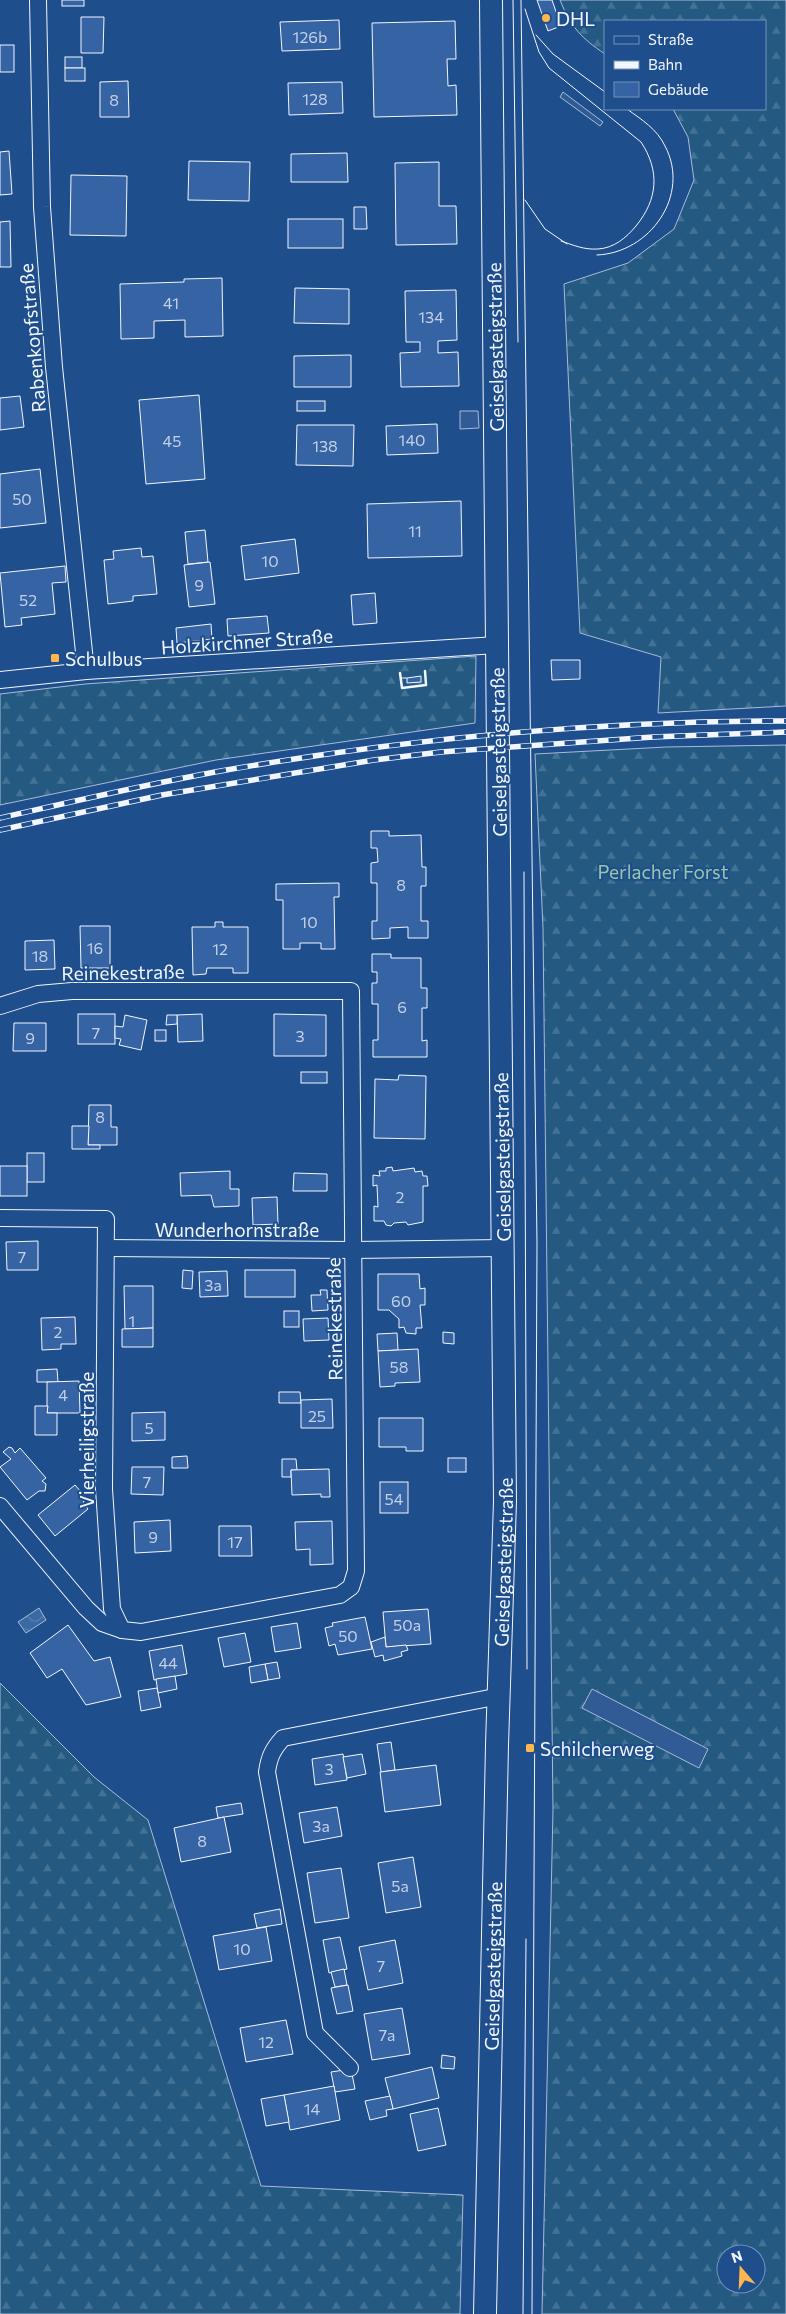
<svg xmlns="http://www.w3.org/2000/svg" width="786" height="2314" font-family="Commissioner,sans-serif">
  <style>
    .forest { fill: url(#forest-firs); stroke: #a8bbd7; fill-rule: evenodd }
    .parking { fill: #305b95; stroke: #a8bbd7 }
    .water { fill: url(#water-waves); stroke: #a8bbd7 }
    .building { fill: #3563a3; stroke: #f2f6ff }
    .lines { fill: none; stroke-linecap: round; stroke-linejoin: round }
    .street-casing { stroke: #f2f6ff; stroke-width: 18 }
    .secondary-casing { stroke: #f2f6ff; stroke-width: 24 }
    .street { stroke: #1f4e8c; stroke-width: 16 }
    .secondary { stroke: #1f4e8c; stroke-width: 22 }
    .tram { stroke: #f2f6ff; stroke-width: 1 }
    .rail-casing { stroke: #f2f6ff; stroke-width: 5.5 }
    .rail { stroke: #1f4e8c; stroke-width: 4; stroke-dasharray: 11; stroke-linecap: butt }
    .fence { stroke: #f2f6ff; stroke-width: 1; stroke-dasharray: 6 2.5; stroke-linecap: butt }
    .wall { stroke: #f2f6ff; stroke-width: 2.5 }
    .poi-dot { fill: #ffb74d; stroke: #1f4e8c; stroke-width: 2 }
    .labels { text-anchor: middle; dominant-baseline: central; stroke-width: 4; stroke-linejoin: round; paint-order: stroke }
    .number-label { font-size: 16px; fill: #c3d1e8 }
    .poi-label { font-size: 19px; fill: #f2f6ff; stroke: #1f4e8c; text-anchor: start }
    .street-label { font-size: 19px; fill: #f2f6ff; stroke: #1f4e8c }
    .park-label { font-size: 19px; fill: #97c8a6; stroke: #1f4e8c }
  </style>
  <defs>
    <pattern id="forest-firs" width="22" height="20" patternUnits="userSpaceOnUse" patternTransform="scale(1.25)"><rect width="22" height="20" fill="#245a82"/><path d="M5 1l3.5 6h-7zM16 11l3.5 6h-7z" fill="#447295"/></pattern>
    <pattern id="water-waves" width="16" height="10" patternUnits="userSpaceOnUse" patternTransform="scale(1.25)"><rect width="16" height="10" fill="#3b69a3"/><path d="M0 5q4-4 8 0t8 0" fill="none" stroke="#587fb1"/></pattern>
  </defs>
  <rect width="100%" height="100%" fill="#1f4e8c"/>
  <g class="forest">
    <path d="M560,0H786V706L658,713L661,657L580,633L564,284L628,263L674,229L694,180L688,137L673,109H765V21H605V54C581,38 571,27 560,0Z"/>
    <path d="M476,656L475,723L216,760L0,805V694L85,684Z"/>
    <path d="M786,745V2314H542L553,1809L543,928L535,754L666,747ZM726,2254H756V2284H726Z"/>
    <path d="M0,1683L94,1777L148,1820L261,2186L463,2195L460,2314H0Z"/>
  </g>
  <g class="parking">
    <path d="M563,92L603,122L600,126L560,97Z"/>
    <path d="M460,411H478L479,428L460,429Z"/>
    <path d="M592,1689L708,1749L699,1768L582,1708Z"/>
  </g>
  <path class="water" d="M39,1608L46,1620L26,1633L18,1622Z"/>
  <g class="building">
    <rect x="62" y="0" width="22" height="6"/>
    <path d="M537,0H552L561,26L548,31Z"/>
    <path d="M81,17H104L103,53H81Z"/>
    <path d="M339,20L340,49L282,51L280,22Z"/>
    <path d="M455,21L456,59H447L448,86L456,85L457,115L374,117L372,23Z"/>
    <rect x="0" y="45" width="14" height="27"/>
    <rect x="65" y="57" width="17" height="11"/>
    <rect x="65" y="68" width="20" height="13"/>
    <path d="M128,81L129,117H100V82Z"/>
    <path d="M342,82L343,113L289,115L288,83Z"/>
    <path d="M9,151L12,194L0,195V152Z"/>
    <path d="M347,153L348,182H291V154Z"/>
    <path d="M189,161L250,162L249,201L188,200Z"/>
    <path d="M439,162V206H456L457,244L396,245L395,163Z"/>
    <path d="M71,175L127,176L126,236L70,235Z"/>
    <path d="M354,207H366L367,229H354Z"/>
    <rect x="288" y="219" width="55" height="29"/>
    <path d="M10,221L11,267H0V222Z"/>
    <path d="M222,278L223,336L185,337V320L154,321V338L121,339L120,284L184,282V279Z"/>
    <path d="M295,288L349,289V324L294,323Z"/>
    <path d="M456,290L457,340L438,341V353L458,352L459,386L401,387L400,353L420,352V342H406L405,291Z"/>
    <path d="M351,355V387H294V356Z"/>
    <path d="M199,395L205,479L146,484L139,400Z"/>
    <path d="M20,396L24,427L0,430V398Z"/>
    <rect x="297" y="401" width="28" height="10"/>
    <path d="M437,424L438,453L387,455L386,426Z"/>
    <path d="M297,425H354L353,466L296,465Z"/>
    <path d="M40,469L46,523L0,528V474Z"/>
    <path d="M461,501L462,556L368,558L367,504Z"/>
    <path d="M205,530L208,562L188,564L185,532Z"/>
    <path d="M295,539L299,573L245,580L241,546Z"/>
    <path d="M141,548L142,557L153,556L157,594L133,596V601L108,604L104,560L114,559L113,551Z"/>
    <path d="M210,562L215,604L189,607L184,565Z"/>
    <path d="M65,566L66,582L52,583L55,614L21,618L22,625L5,627L0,573Z"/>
    <path d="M375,593L377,623L353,625L351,595Z"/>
    <path d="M267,616L269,633L228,636L227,619Z"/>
    <path d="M211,624L212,639L177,643L176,628Z"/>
    <path d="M551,660H580V679L552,680Z"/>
    <path d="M421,676V682L407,683V678Z"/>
    <path d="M371,831H389V836L421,835L422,867H426V886H421V921H428V938H408V927L390,928V938L372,939V921H377V883H371V863L378,862L377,848H371Z"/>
    <path d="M339,883V897H334L335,949H321V943H300V949H283V900H276V884Z"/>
    <path d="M215,922H223V927H248V973H233V968H207L206,974L193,975L192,927H215Z"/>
    <path d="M80,926H110V968H81Z"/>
    <path d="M54,940L55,969L25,970V941Z"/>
    <path d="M372,954H391V958H421V988H427V1008H422V1041L427,1040V1057H373V1040H378V1004H372V983H377V972H372Z"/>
    <rect x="78" y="1014" width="37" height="30"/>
    <path d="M202,1014L203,1041L178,1042L177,1015Z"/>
    <path d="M274,1014L326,1015V1056H274Z"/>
    <path d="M125,1015L147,1020L141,1050L119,1045L121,1039L115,1038V1026L123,1027Z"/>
    <path d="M167,1015H177V1024L166,1025Z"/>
    <path d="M14,1023H46V1051H13Z"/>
    <rect x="155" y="1030" width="11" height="11"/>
    <rect x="301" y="1072" width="26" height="11"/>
    <path d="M399,1075L426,1076L425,1139L374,1138L375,1079L398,1080Z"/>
    <path d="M89,1105H111V1127H117V1145H88Z"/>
    <path d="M72,1126H89L88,1145H100V1149H72Z"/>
    <rect x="27" y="1153" width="17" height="29"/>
    <rect x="0" y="1166" width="27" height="30"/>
    <path d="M392,1167L393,1171L414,1168L415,1172L422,1171L423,1176H427L428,1186H423V1222L408,1225L406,1222L394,1223L391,1226L386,1225L384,1221H374V1206L378,1207L377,1185L373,1186V1175L380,1176L379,1171H386V1168Z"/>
    <path d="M230,1171V1189H239V1206L214,1207L211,1195L181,1196L180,1173Z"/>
    <path d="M294,1173L327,1174V1191H293Z"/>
    <path d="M277,1197L278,1224L253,1225L252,1198Z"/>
    <path d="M38,1241V1270H7L6,1242Z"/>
    <path d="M183,1270L193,1271L192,1289L182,1288Z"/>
    <rect x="245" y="1270" width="50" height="27"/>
    <path d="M227,1271L228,1296L200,1297L199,1272Z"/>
    <path d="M378,1274H419L420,1289L425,1288V1305H420L422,1328H416V1334L406,1333L404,1327L399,1328V1319L389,1310H378Z"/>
    <path d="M124,1286H153V1328L125,1329Z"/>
    <path d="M320,1290H327L328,1310L312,1311L311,1295H321Z"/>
    <rect x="284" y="1311" width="15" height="16"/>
    <path d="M75,1317L76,1344H61V1349L42,1350L41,1318Z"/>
    <path d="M328,1318L329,1340L304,1341L303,1319Z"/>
    <path d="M153,1328V1347H122V1329Z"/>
    <path d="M443,1332L454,1333V1344L443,1343Z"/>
    <path d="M397,1333L398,1350L378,1351L377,1334Z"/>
    <path d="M418,1349L420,1382L395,1383V1386L380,1387L378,1351Z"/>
    <path d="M57,1369L58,1382H37V1370Z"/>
    <path d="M79,1381L80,1413H47V1382Z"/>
    <path d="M279,1392H300L301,1403H279Z"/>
    <path d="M332,1399L333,1428H301V1400Z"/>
    <path d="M35,1406H48L47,1413H57V1435H35Z"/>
    <path d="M165,1412V1440L132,1441V1413Z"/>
    <path d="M379,1418H423V1451H406V1447H379Z"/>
    <path d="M9,1447L12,1448L15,1453L20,1448L46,1478L42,1481L46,1484L45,1491H39L27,1500L0,1467L11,1459L3,1452Z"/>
    <path d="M187,1456L188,1468H172V1457Z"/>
    <rect x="448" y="1458" width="18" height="14"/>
    <path d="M282,1459H296L297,1470H291V1477H282Z"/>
    <path d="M132,1467H164L163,1495L131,1494Z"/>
    <path d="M329,1469L330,1497H321V1494L292,1495L291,1470Z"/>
    <rect x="380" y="1482" width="28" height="31"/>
    <path d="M75,1485L87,1499L83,1502L88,1509L55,1536L38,1515Z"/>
    <path d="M170,1520L171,1551L135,1553L134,1522Z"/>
    <path d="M332,1521L333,1564L310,1565V1549L296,1550L295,1522Z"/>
    <path d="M219,1526H251L252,1556H219Z"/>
    <path d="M428,1609L431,1644L386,1647L383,1612Z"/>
    <path d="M365,1617L372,1649L338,1655L335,1644L329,1646L325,1628L333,1626L332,1623Z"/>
    <path d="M297,1623L301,1648L275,1652L271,1627Z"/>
    <path d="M68,1625L94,1661L110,1657L121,1697L86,1705L62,1669L47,1678L30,1653Z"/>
    <path d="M245,1633L251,1662L224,1667L218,1638Z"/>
    <path d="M385,1637L386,1647L406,1645L408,1650L401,1652L402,1656L384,1661L383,1655L375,1657L371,1642Z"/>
    <path d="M182,1645L187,1674L154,1680L149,1651Z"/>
    <path d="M277,1662L280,1678L268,1680L265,1664Z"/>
    <path d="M265,1664L268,1680L251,1683L249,1667Z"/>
    <path d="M175,1676L177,1689L158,1693L156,1679Z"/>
    <path d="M157,1688L161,1707L141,1711L138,1691Z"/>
    <path d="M391,1742L395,1770L381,1772L377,1744Z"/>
    <path d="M343,1754L347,1780L315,1785L312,1759Z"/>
    <path d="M362,1754L366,1774L347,1778L343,1757Z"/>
    <path d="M436,1765L441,1805L385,1812L380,1772Z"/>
    <path d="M241,1803L243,1814L218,1818L216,1807Z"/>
    <path d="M337,1807L342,1836L304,1843L299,1813Z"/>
    <path d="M224,1817L231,1852L181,1862L174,1828Z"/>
    <path d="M413,1857L421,1907L386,1913L378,1863Z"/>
    <path d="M341,1868L349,1918L315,1923L307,1873Z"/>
    <path d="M280,1909L282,1924L257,1928L254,1914Z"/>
    <path d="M266,1927L272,1961L219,1970L213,1936Z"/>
    <path d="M340,1937L347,1969L329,1973L323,1940Z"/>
    <path d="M395,1940L403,1983L368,1990L359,1947Z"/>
    <path d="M344,1969L347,1985L335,1987L331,1972Z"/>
    <path d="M348,1985L353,2011L337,2014L331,1988Z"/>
    <path d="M402,2008L410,2054L372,2060L364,2014Z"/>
    <path d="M286,2020L293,2054L246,2062L240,2028Z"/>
    <path d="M442,2055L455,2057L454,2069L441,2068Z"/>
    <path d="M432,2067L439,2098L393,2109L385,2078Z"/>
    <path d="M351,2069L355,2089L335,2092L331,2072Z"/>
    <path d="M334,2086L340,2120L290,2130L284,2095Z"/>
    <path d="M284,2095L289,2122L266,2126L261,2099Z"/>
    <path d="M390,2096L393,2109L386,2110L387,2116L370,2120L365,2101Z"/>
    <path d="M438,2108L446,2145L418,2151L410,2114Z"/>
  </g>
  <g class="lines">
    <defs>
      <g id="street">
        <path d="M38,0L42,207L54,367L86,671"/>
        <path d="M0,680L86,671L497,645"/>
        <path d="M0,1006L38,994L72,991H351L356,1571L351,1587L340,1595L141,1632L122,1630L102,1623L86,1608L0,1506"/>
        <path d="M0,1218L106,1219L104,1489L112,1609L122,1630"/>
        <path d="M106,1248L353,1250L503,1248"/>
        <path d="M350,2068L315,2033L267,1772C269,1757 273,1749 283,1738L500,1696"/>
      </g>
      <g id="secondary">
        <path id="s1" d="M485,2314L497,1745L505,1501L491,0"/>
      </g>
    </defs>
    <use href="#street" class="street-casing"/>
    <use href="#secondary" class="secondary-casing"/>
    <use href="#street" class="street"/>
    <use href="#secondary" class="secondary"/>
    <g class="tram">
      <path d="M513,0L518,342"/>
      <path d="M521,0L537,1244L532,2314"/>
      <path d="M525,9L539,52L549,68L641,142C660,171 658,199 636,226C626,238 614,248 598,249C584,250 573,245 561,241"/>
      <path d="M536,35L553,54L605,92"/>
      <path d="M525,200L545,229L567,244"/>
      <path d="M597,255C650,253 691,195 665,146C657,129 642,120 627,109"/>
      <path d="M524,872L527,1669"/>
      <path d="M523,2314L526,1939"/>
    </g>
    <defs>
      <g id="rail">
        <path d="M0,818C71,802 143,785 215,772C402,739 595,721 786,721"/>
        <path d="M0,830L162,795L374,760L441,752L653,737L786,732"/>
      </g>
    </defs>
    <use href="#rail" class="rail-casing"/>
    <use href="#rail" class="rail"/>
    <path class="fence" d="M401,678H407"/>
    <path class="wall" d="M400,673L402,688L426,685L425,671"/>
  </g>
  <g class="poi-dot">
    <circle cx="546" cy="18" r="5"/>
    <rect x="50" y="653" width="10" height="10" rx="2.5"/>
    <rect x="525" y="1743" width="10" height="10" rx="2.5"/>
  </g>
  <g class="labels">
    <g class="number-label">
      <text x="310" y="36">126b</text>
      <text x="315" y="98">128</text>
      <text x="114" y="99">8</text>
      <text x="171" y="302">41</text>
      <text x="431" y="316">134</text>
      <text x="412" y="439">140</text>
      <text x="172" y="440">45</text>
      <text x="325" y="445">138</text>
      <text x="22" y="498">50</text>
      <text x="415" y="530">11</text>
      <text x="270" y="560">10</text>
      <text x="199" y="584">9</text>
      <text x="28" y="599">52</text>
      <text x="401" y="884">8</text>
      <text x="309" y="921">10</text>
      <text x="95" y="947">16</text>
      <text x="220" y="948">12</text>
      <text x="40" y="955">18</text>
      <text x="402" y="1006">6</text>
      <text x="96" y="1032">7</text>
      <text x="300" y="1035">3</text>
      <text x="30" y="1037">9</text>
      <text x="100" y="1116">8</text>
      <text x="400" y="1196">2</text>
      <text x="22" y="1256">7</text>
      <text x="213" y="1284">3a</text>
      <text x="401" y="1300">60</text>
      <text x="132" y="1320">1</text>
      <text x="58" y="1331">2</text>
      <text x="399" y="1366">58</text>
      <text x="63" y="1394">4</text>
      <text x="317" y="1415">25</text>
      <text x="149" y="1427">5</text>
      <text x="147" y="1481">7</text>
      <text x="394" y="1498">54</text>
      <text x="153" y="1536">9</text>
      <text x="235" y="1541">17</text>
      <text x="407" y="1624">50a</text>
      <text x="348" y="1635">50</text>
      <text x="168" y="1662">44</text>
      <text x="329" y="1768">3</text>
      <text x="321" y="1825">3a</text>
      <text x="202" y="1840">8</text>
      <text x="400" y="1885">5a</text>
      <text x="242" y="1948">10</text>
      <text x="381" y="1965">7</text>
      <text x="387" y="2034">7a</text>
      <text x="266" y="2041">12</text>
      <text x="312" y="2108">14</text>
    </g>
    <g class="poi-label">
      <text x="556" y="18">DHL</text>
      <text x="65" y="658">Schulbus</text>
      <text x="540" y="1748">Schilcherweg</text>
    </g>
    <g class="street-label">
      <text transform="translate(32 338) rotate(-95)">Rabenkopfstraße</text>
      <text transform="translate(495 347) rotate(-91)">Geiselgasteigstraße</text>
      <text transform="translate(247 641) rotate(-4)">Holzkirchner Straße</text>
      <text transform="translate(498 752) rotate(-91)">Geiselgasteigstraße</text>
      <text transform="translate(123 972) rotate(-1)">Reinekestraße</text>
      <text transform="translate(502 1157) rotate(-91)">Geiselgasteigstraße</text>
      <text x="237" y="1229">Wunderhornstraße</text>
      <text transform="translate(334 1319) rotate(-91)">Reinekestraße</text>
      <text transform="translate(86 1440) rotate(-90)">Vierheiligstraße</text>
      <text stroke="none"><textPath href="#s1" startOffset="752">Geiselgasteigstraße</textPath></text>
      <text stroke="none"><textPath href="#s1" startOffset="348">Geiselgasteigstraße</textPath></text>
    </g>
    <g class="park-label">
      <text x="663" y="871">Perlacher Forst</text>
    </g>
  </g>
  <rect x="604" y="20" width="162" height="90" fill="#1f4e8c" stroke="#7391ba"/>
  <rect x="614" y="36" width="25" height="8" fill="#1f4e8c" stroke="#7391ba"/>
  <text x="648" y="45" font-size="15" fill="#f2f6ff">Straße</text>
  <rect x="614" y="61" width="25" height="8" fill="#f2f6ff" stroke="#7391ba"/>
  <text x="648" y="70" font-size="15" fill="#f2f6ff">Bahn</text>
  <rect x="614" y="82" width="25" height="15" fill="#3563a3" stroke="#7391ba"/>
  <text x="648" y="95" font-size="15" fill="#f2f6ff">Gebäude</text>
  <g transform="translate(741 2269) rotate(341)"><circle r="24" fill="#1f4e8c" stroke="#7391ba"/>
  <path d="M0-4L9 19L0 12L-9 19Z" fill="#ffb74d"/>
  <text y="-8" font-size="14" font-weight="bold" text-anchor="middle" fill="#f2f6ff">N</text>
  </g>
</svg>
